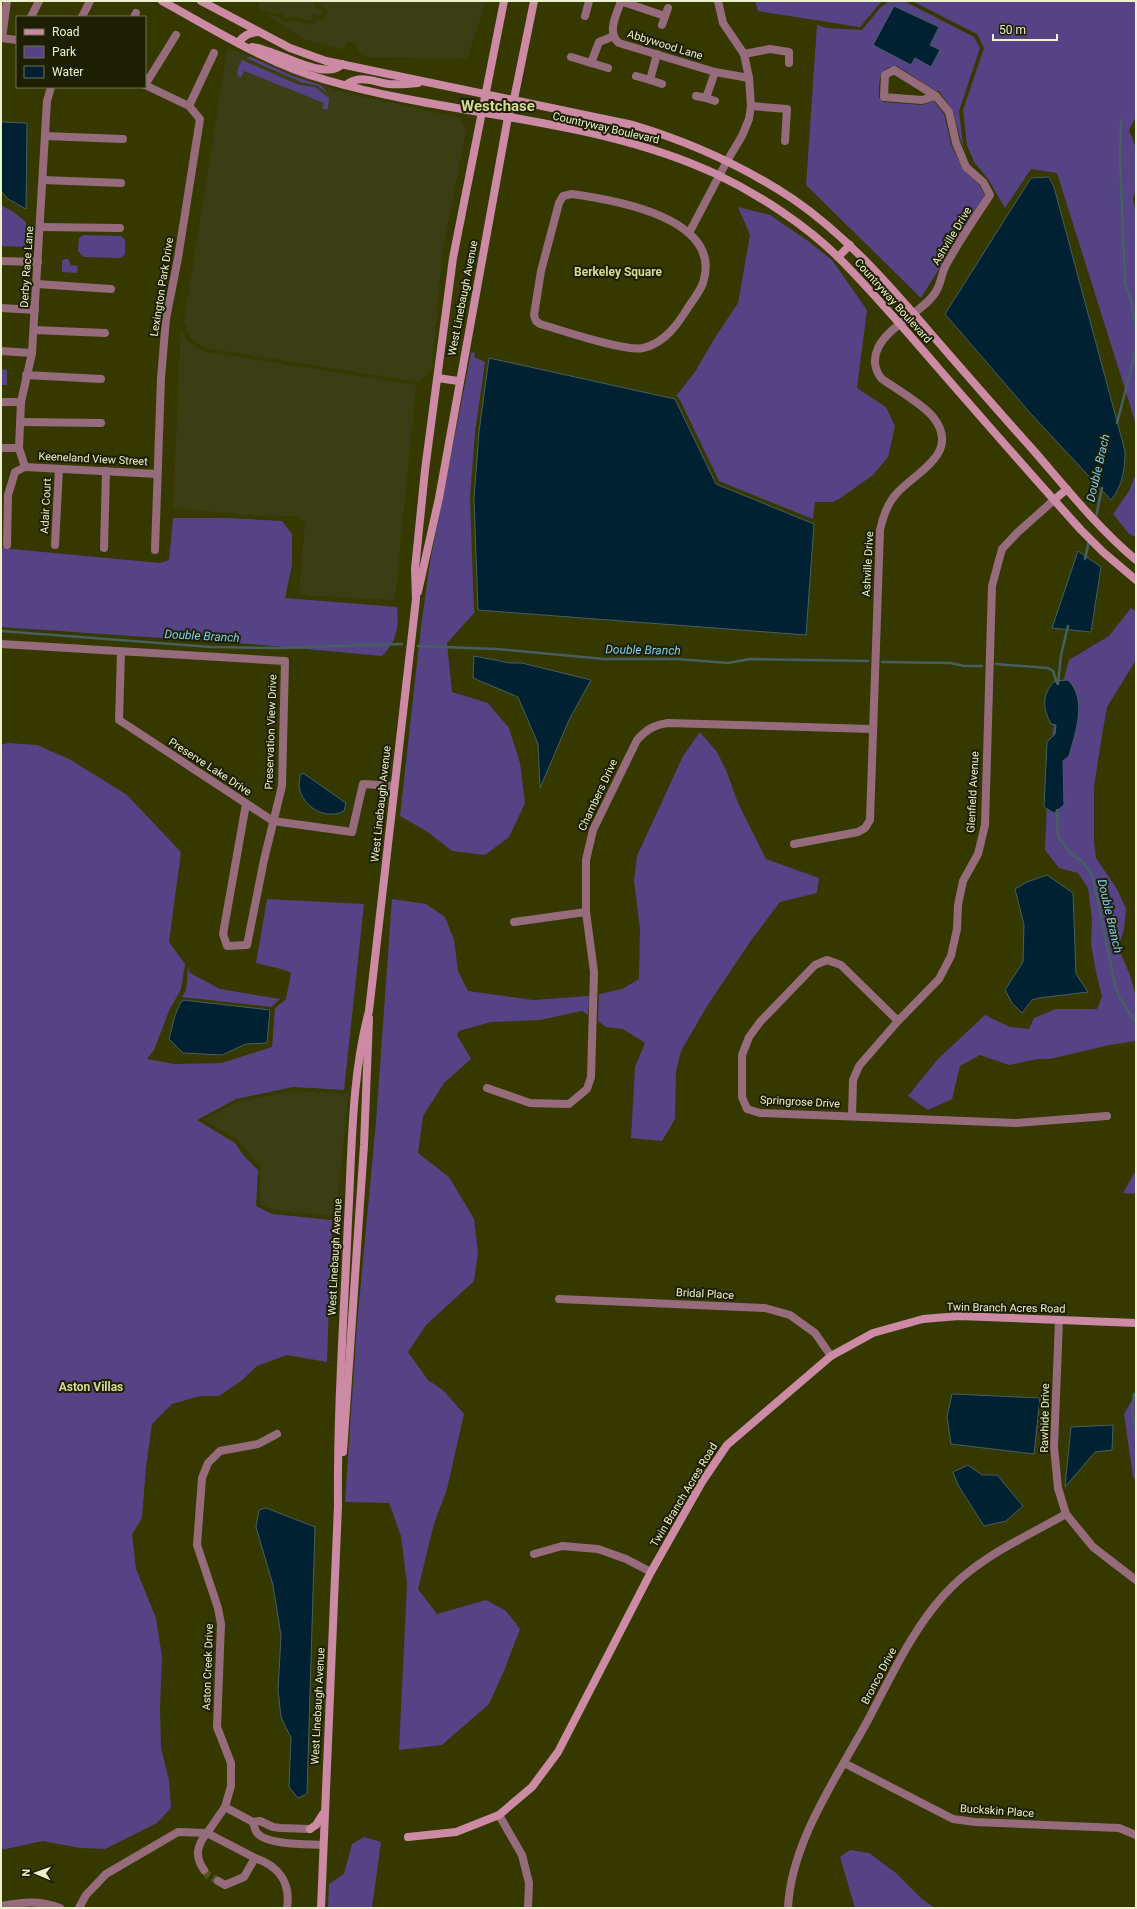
<svg xmlns="http://www.w3.org/2000/svg" width="1137" height="1909" font-family="Roboto,sans-serif">
  <style>
    .built { fill: #3b3e14 }
    .green { fill: #554386 }
    .water { fill: #002132; stroke: #475f60 }
    .lines { fill: none; stroke-linecap: round; stroke-linejoin: round }
    .stream { stroke: #475f60; stroke-width: 2.5 }
    .street-tunnel { stroke: #50551f; stroke-width: 8; stroke-dasharray: 8 4; stroke-linecap: butt }
    .street { stroke: #966c7d; stroke-width: 8 }
    .secondary { stroke: #cd8aa5; stroke-width: 8 }
    .labels { text-anchor: middle; dominant-baseline: central; stroke-width: 4; stroke-linejoin: round; paint-order: stroke }
    .street-label { font-size: 11px; fill: #ecf1cd; stroke: #1d1f03 }
    .neighbourhood-label { font-size: 12px; font-weight: bold; fill: #d4dc94; stroke: #1d1f03 }
    .water-label { font-size: 12px; font-style: italic; fill: #80ccf6; stroke: #1d1f03 }
    .district-label { font-size: 15px; font-weight: bold; fill: #d4dc94; stroke: #1d1f03 }
  </style>
  <rect width="100%" height="100%" fill="#353900"/>
  <g class="built">
    <path d="M260,1H316L314,8L323,10L322,16L313,14L311,21L290,16L289,18L284,17V15L258,9Z"/>
    <path d="M320,1H486L467,59L369,57L360,54L357,47L358,45L354,42H349L345,45V50L306,40L265,14L280,17L282,20L288,22L293,20L312,25L315,23L316,19L322,20L326,18L327,9L319,5Z"/>
    <path d="M231,49L338,91L460,118L466,131L442,254L432,369L420,382L206,348L190,338L184,321L227,50Z"/>
    <path d="M181,327L186,341L206,352L416,385L395,600L299,595L305,523L298,516L246,515L173,508Z"/>
    <path d="M349,1088L336,1216L273,1210L260,1204L261,1167L237,1139L204,1120L237,1102L293,1091L345,1094Z"/>
  </g>
  <g class="green">
    <path d="M755,1H882L860,27L758,11Z"/>
    <path d="M889,1H904L974,37L980,48L959,111L963,145L972,166L961,141L953,111L939,91H936L897,66C878,66 879,82 879,97L883,102L921,105L934,101L944,114L951,144L962,168L979,185L985,195L921,298L806,185L817,25L827,28L862,30L880,8Z"/>
    <path d="M912,1H1136V117L1129,130L1136,148V189L1133,199L1136,213V432L1135,421L1057,173L1031,169L1005,208L988,179L974,162L967,145L963,110L984,48L977,34Z"/>
    <path d="M251,57L292,76L320,85L329,95L318,86L301,82L246,58Z"/>
    <path d="M242,60L299,85L315,87L329,98L328,109H322L324,103L244,71L241,77L238,76L237,71Z"/>
    <path d="M1,205L15,213L26,222L25,247L1,246Z"/>
    <path d="M738,207L770,215L808,241L832,260L867,310L857,388L886,407L895,426L888,457L873,475L839,499L833,502H815L813,519L719,481L679,398L676,396L695,372L714,339L738,303L750,235Z"/>
    <path d="M83,235L121,236L125,240V254L121,258L84,257L78,251L79,238Z"/>
    <path d="M64,259H68L71,265L78,266L77,273L62,272V261Z"/>
    <path d="M475,352L474,357L485,362L475,432L470,497L474,610L475,612L447,643L452,692L488,703L509,728L520,763L525,803L509,837L485,855L452,851L428,832L400,816L421,627L430,562L471,353Z"/>
    <path d="M1,369L7,370V385H1Z"/>
    <path d="M1136,473V537L1129,534L1113,514L1129,491Z"/>
    <path d="M173,518H229L282,521L292,534V565L285,598L397,607C399,627 397,641 382,656L262,645L1,627V548L160,563L169,560Z"/>
    <path d="M1131,608L1136,611V660L1107,707L1101,741L1094,787V841L1096,858L1117,889L1126,909L1124,929L1118,947L1130,975L1136,997V1041L1109,1045L1050,1059H1038L1009,1065L980,1055L960,1066L952,1099L928,1110L908,1096L938,1059L985,1015L1010,1027L1029,1029L1034,1018L1056,1009H1097L1102,997L1096,972L1091,944L1092,919L1088,888L1078,873L1059,868L1045,850L1049,755L1059,697L1069,660L1109,636Z"/>
    <path d="M700,732L717,752L726,770L738,803L766,859L819,878L817,893L780,902L750,942L707,1006L681,1051L676,1071L675,1119L662,1141L631,1138L635,1067L645,1043L623,1029L606,1027L598,1021L599,994L622,989L639,979L640,929L634,881L637,856L683,756Z"/>
    <path d="M8,743L37,745L71,760L127,795L181,852L169,942L185,964L181,989L169,1011L154,1050L147,1059L174,1064L222,1063L272,1047L275,1008L286,999L291,973L285,970L256,963L267,899L364,904L344,1090L293,1087L236,1099L197,1120L235,1143L244,1156L258,1170L256,1206L272,1214L332,1220L327,1362L287,1355L257,1366L241,1381L219,1396H200L172,1404L152,1424L146,1467L142,1518L132,1534L136,1569L156,1618L162,1657L160,1708L161,1748L169,1780L171,1808L157,1823L105,1849L80,1848L43,1841L1,1850V745Z"/>
    <path d="M392,899L426,904L445,917L454,940L458,971L468,991L533,1000L589,996L588,1015L582,1011L540,1020L491,1022L459,1031L457,1035L471,1059L444,1083L423,1116L418,1153L449,1177L474,1219L478,1252L474,1281L426,1325L408,1352L428,1380L444,1391L464,1414L447,1489L434,1524L418,1589L437,1614L486,1600L506,1611L520,1629L504,1671L489,1704L442,1745L399,1750L407,1584L401,1536L389,1503L345,1502L357,1325L376,1122Z"/>
    <path d="M188,968L190,973L220,989L280,999L271,1007L182,997L186,990Z"/>
    <path d="M1136,1170V1194L1123,1193Z"/>
    <path d="M1136,1393V1481L1133,1477L1124,1414Z"/>
    <path d="M364,1837L381,1842L372,1908H328L329,1884L344,1874L352,1844Z"/>
    <path d="M850,1850L869,1853L896,1873L922,1899L935,1908H855L840,1857Z"/>
  </g>
  <g class="water">
    <path d="M894,6L939,27L930,45L940,50L931,67L915,58L911,65L873,45Z"/>
    <path d="M1,122L27,123L26,209L8,199L1,191Z"/>
    <path d="M1049,177L1054,187L1125,451C1125,469 1123,485 1111,500L1032,415L945,314L1031,178Z"/>
    <path d="M489,358L675,399L716,484L814,524L806,635L478,610L474,498L479,432Z"/>
    <path d="M1078,551L1101,567L1091,632L1052,628Z"/>
    <path d="M474,656L510,663H522L591,680L569,720L540,788L538,744L518,697L473,678Z"/>
    <path d="M1068,680C1088,700 1075,733 1069,756L1063,761L1064,805L1054,813L1044,807L1047,742L1055,734L1056,725L1051,724C1043,709 1041,694 1055,681Z"/>
    <path d="M303,773L346,803L344,811C327,820 306,809 300,791C298,786 300,780 300,775Z"/>
    <path d="M1047,875L1073,893L1076,974L1088,992L1039,998L1032,1000L1022,1013L1012,1003L1005,990L1023,962L1024,925L1015,889L1027,882Z"/>
    <path d="M183,1000L270,1010L267,1043L246,1044L222,1055L183,1053L169,1039C173,1026 174,1011 183,1000Z"/>
    <path d="M952,1394L1040,1398L1034,1454L951,1444L947,1417Z"/>
    <path d="M1113,1425L1112,1450L1095,1452L1065,1487L1071,1427Z"/>
    <path d="M968,1465L982,1475H997L1023,1506L1006,1521L984,1526L958,1485L953,1472Z"/>
    <path d="M266,1508L315,1527L307,1794L298,1798L289,1787L291,1738L281,1717L278,1690L281,1636L273,1585L256,1527L259,1510Z"/>
  </g>
  <g class="lines">
    <g class="stream">
      <path d="M1121,120L1120,159L1125,283L1131,300L1136,328"/>
      <path d="M1117,423L1136,350V338"/>
      <path d="M1096,517L1102,488"/>
      <path d="M1085,559L1089,541"/>
      <path d="M1,631L211,647L279,648L402,644"/>
      <path d="M418,646L496,649L604,659H677L728,663L750,659L868,661"/>
      <path d="M882,662L951,663L964,666H982"/>
      <path d="M996,664L1048,668L1053,671L1057,683"/>
      <path d="M1058,684L1061,655L1068,626"/>
      <path d="M1057,810L1058,836L1071,854L1083,862L1093,877L1113,976L1119,997L1136,1023"/>
      <path d="M1136,1393L1134,1394L1132,1411L1136,1433"/>
    </g>
    <path class="street-tunnel" d="M204,1870L208,1875L218,1881"/>
    <g class="street">
      <path d="M620,1L665,16"/>
      <path d="M621,1C617,14 606,32 619,43L715,72L749,78"/>
      <path d="M585,16L589,1"/>
      <path d="M31,17L39,1"/>
      <path d="M82,17L90,1"/>
      <path d="M134,17L136,13"/>
      <path d="M662,25L668,8"/>
      <path d="M1,38L17,40"/>
      <path d="M2,38L7,1"/>
      <path d="M744,54L770,49L789,52V63"/>
      <path d="M571,57L608,68"/>
      <path d="M591,63L599,42L614,36"/>
      <path d="M636,76L650,80L657,54"/>
      <path d="M650,80L662,84"/>
      <path d="M145,85L189,106L200,119L178,258L166,319L161,378L155,550"/>
      <path d="M145,85L176,35"/>
      <path d="M51,87L47,101L32,353L21,402L19,448L25,467L157,474"/>
      <path d="M696,96L706,98L715,72"/>
      <path d="M706,98L715,101"/>
      <path d="M189,106L214,53"/>
      <path d="M751,106L787,109L785,141"/>
      <path d="M45,136L123,139"/>
      <path d="M43,180L121,183"/>
      <path d="M572,194C615,200 724,218 703,283C700,291 694,299 689,306C678,324 665,343 643,348C625,352 561,330 540,324L536,321L534,315L541,271L559,203L563,196Z"/>
      <path d="M41,227L120,228"/>
      <path d="M689,233L727,161L742,136L749,119L751,106L749,78L744,54L723,23L718,1"/>
      <path d="M1,261L38,262"/>
      <path d="M37,284L111,289"/>
      <path d="M1,308L35,310"/>
      <path d="M34,330L105,333"/>
      <path d="M1,351L32,353"/>
      <path d="M26,375L101,379"/>
      <path d="M1,402H21"/>
      <path d="M21,422L101,423"/>
      <path d="M1,448H19"/>
      <path d="M7,545L8,495L15,472L25,467"/>
      <path d="M55,545L59,469"/>
      <path d="M104,548L106,471"/>
      <path d="M1,644L285,661L282,786L264,860L247,945L227,946L223,934L246,804"/>
      <path d="M121,652L119,720L273,821L352,832L363,784L394,786"/>
      <path d="M794,844L858,832L865,828L870,820L880,530C883,516 888,502 898,492C918,471 961,452 933,417C924,405 895,388 882,379C874,370 873,358 878,348C888,326 923,312 935,293C941,285 941,274 946,265C959,241 975,218 990,195L983,182L966,167L956,143L949,112L936,96L894,70L885,75L884,97L922,100L936,96"/>
      <path d="M514,922L586,912"/>
      <path d="M898,1021L841,965L827,960L815,965L760,1022L749,1037L742,1055V1097L747,1109L760,1113L1016,1123L1107,1116"/>
      <path d="M487,1088L530,1103L569,1104L587,1089L591,1077L594,972L586,912V860L593,830L637,740C647,729 654,725 668,723L872,729"/>
      <path d="M852,1116L853,1080L859,1066L898,1021L939,979L951,956L957,929L958,905L963,881L978,854L985,825L992,586L1002,549L1018,532L1054,500"/>
      <path d="M559,1299L765,1308L790,1315L815,1333L831,1356"/>
      <path d="M1059,1320L1054,1447L1058,1488L1066,1514L1093,1547L1136,1580"/>
      <path d="M534,1554L562,1546L598,1549L626,1559L651,1572"/>
      <path d="M844,1763L953,1819L975,1822L1119,1828L1136,1835"/>
      <path d="M225,1807L253,1822L260,1821L273,1827L281,1828L310,1829"/>
      <path d="M499,1815L522,1855L529,1883L528,1908"/>
      <path d="M253,1822C254,1826 255,1831 258,1834C269,1845 308,1844 323,1845"/>
      <path d="M204,1870C195,1857 196,1846 207,1833L255,1858"/>
      <path d="M218,1881L225,1885L244,1877L255,1858C279,1866 291,1883 287,1908"/>
      <path d="M1,1906C22,1902 40,1900 60,1908"/>
      <path d="M79,1908L86,1895L106,1874L178,1832L207,1833L225,1807L231,1786V1763L217,1727L221,1624L218,1608L197,1545L202,1478L208,1463L220,1451L258,1444L277,1434"/>
      <path d="M788,1908C791,1842 837,1777 868,1720C891,1677 911,1632 943,1596C976,1558 1024,1538 1066,1514"/>
    </g>
    <g class="secondary">
      <path d="M162,1C215,30 268,64 326,80C454,117 594,117 716,174C758,194 806,225 839,258C874,293 906,331 939,369C986,423 1033,477 1081,530L1103,552L1136,580"/>
      <path d="M201,1L290,48L326,61L633,125C690,142 743,166 793,199C847,236 891,287 933,336C967,375 1000,413 1034,451C1067,489 1097,527 1136,560"/>
      <path d="M238,43C244,35 249,33 258,32"/>
      <path d="M252,47C274,48 325,83 342,64"/>
      <path d="M346,85C360,74 374,82 389,84C399,85 409,84 418,83"/>
      <path d="M838,257L850,245"/>
      <path d="M438,378L458,381"/>
      <path d="M1054,500L1067,489"/>
      <path d="M418,592L439,498L508,117L514,99L534,1"/>
      <path d="M343,1452L364,1145L369,1018"/>
      <path d="M310,1829L316,1825L323,1814"/>
      <path d="M408,1837L456,1832L499,1815L532,1787L558,1752L651,1572L702,1482L727,1445L831,1356L873,1333L923,1319L959,1316L1136,1323"/>
      <path d="M321,1908L338,1506C337,1411 344,1316 348,1221C352,1153 351,1077 369,1011L416,599L415,569L425,470L453,258L504,1"/>
    </g>
  </g>
  <g class="labels">
    <g class="street-label">
      <text transform="translate(665 45) rotate(17)">Abbywood Lane</text>
      <text transform="translate(606 128) rotate(13)">Countryway Boulevard</text>
      <text transform="translate(952 236) rotate(-59)">Ashville Drive</text>
      <text transform="translate(27 267) rotate(-86)">Derby Race Lane</text>
      <text transform="translate(162 287) rotate(-81)">Lexington Park Drive</text>
      <text transform="translate(463 298) rotate(-79)">West Linebaugh Avenue</text>
      <text transform="translate(893 301) rotate(48)">Countryway Boulevard</text>
      <text transform="translate(93 459) rotate(3)">Keeneland View Street</text>
      <text transform="translate(46 506) rotate(-87)">Adair Court</text>
      <text transform="translate(868 564) rotate(-87)">Ashville Drive</text>
      <text transform="translate(271 732) rotate(-88)">Preservation View Drive</text>
      <text transform="translate(210 767) rotate(33)">Preserve Lake Drive</text>
      <text transform="translate(973 792) rotate(-87)">Glenfield Avenue</text>
      <text transform="translate(598 795) rotate(-65)">Chambers Drive</text>
      <text transform="translate(381 804) rotate(-84)">West Linebaugh Avenue</text>
      <text transform="translate(800 1102) rotate(3)">Springrose Drive</text>
      <text transform="translate(335 1257) rotate(-87)">West Linebaugh Avenue</text>
      <text transform="translate(705 1294) rotate(3)">Bridal Place</text>
      <text transform="translate(1006 1308) rotate(1)">Twin Branch Acres Road</text>
      <text transform="translate(1045 1418) rotate(-89)">Rawhide Drive</text>
      <text transform="translate(684 1495) rotate(-59)">Twin Branch Acres Road</text>
      <text transform="translate(208 1667) rotate(-88)">Aston Creek Drive</text>
      <text transform="translate(879 1676) rotate(-62)">Bronco Drive</text>
      <text transform="translate(318 1706) rotate(-87)">West Linebaugh Avenue</text>
      <text transform="translate(997 1811) rotate(4)">Buckskin Place</text>
    </g>
    <g class="neighbourhood-label">
      <text x="618" y="272">Berkeley Square</text>
      <text x="91" y="1387">Aston Villas</text>
    </g>
    <g class="water-label">
      <text transform="translate(1098 468) rotate(-77)">Double Brach</text>
      <text transform="translate(202 636) rotate(3)">Double Branch</text>
      <text transform="translate(643 650) rotate(1)">Double Branch</text>
      <text transform="translate(1110 916) rotate(77)">Double Branch</text>
    </g>
    <g class="district-label">
      <text x="498" y="106">Westchase</text>
    </g>
  </g>
  <rect width="1137" height="1909" fill="none" stroke="#ecf1cd" stroke-width="4"/>
  <rect x="16" y="16" width="130" height="72" fill="#1d1f03" stroke="#707354"/>
  <rect x="24" y="29" width="20" height="6" fill="#cd8aa5" stroke="#707354"/>
  <text x="52" y="36" font-size="12" fill="#ecf1cd">Road</text>
  <rect x="24" y="46" width="20" height="12" fill="#554386" stroke="#707354"/>
  <text x="52" y="56" font-size="12" fill="#ecf1cd">Park</text>
  <rect x="24" y="66" width="20" height="12" fill="#002132" stroke="#707354"/>
  <text x="52" y="76" font-size="12" fill="#ecf1cd">Water</text>
  <g transform="translate(36 1873) rotate(272)" stroke="#1d1f03" stroke-width="3" paint-order="stroke">
  <path d="M0-3L7 15L0 10L-7 15Z" fill="#ecf1cd"/>
  <text y="-6" font-size="11" font-weight="bold" text-anchor="middle" fill="#ecf1cd">N</text>
  </g>
  <path d="M993 34v6h64v-6" fill="none" stroke="#ecf1cd" stroke-width="2"/>
  <text x="999" y="34" font-size="12" fill="#ecf1cd" stroke="#1d1f03" stroke-width="3" paint-order="stroke">50 m</text>
</svg>
